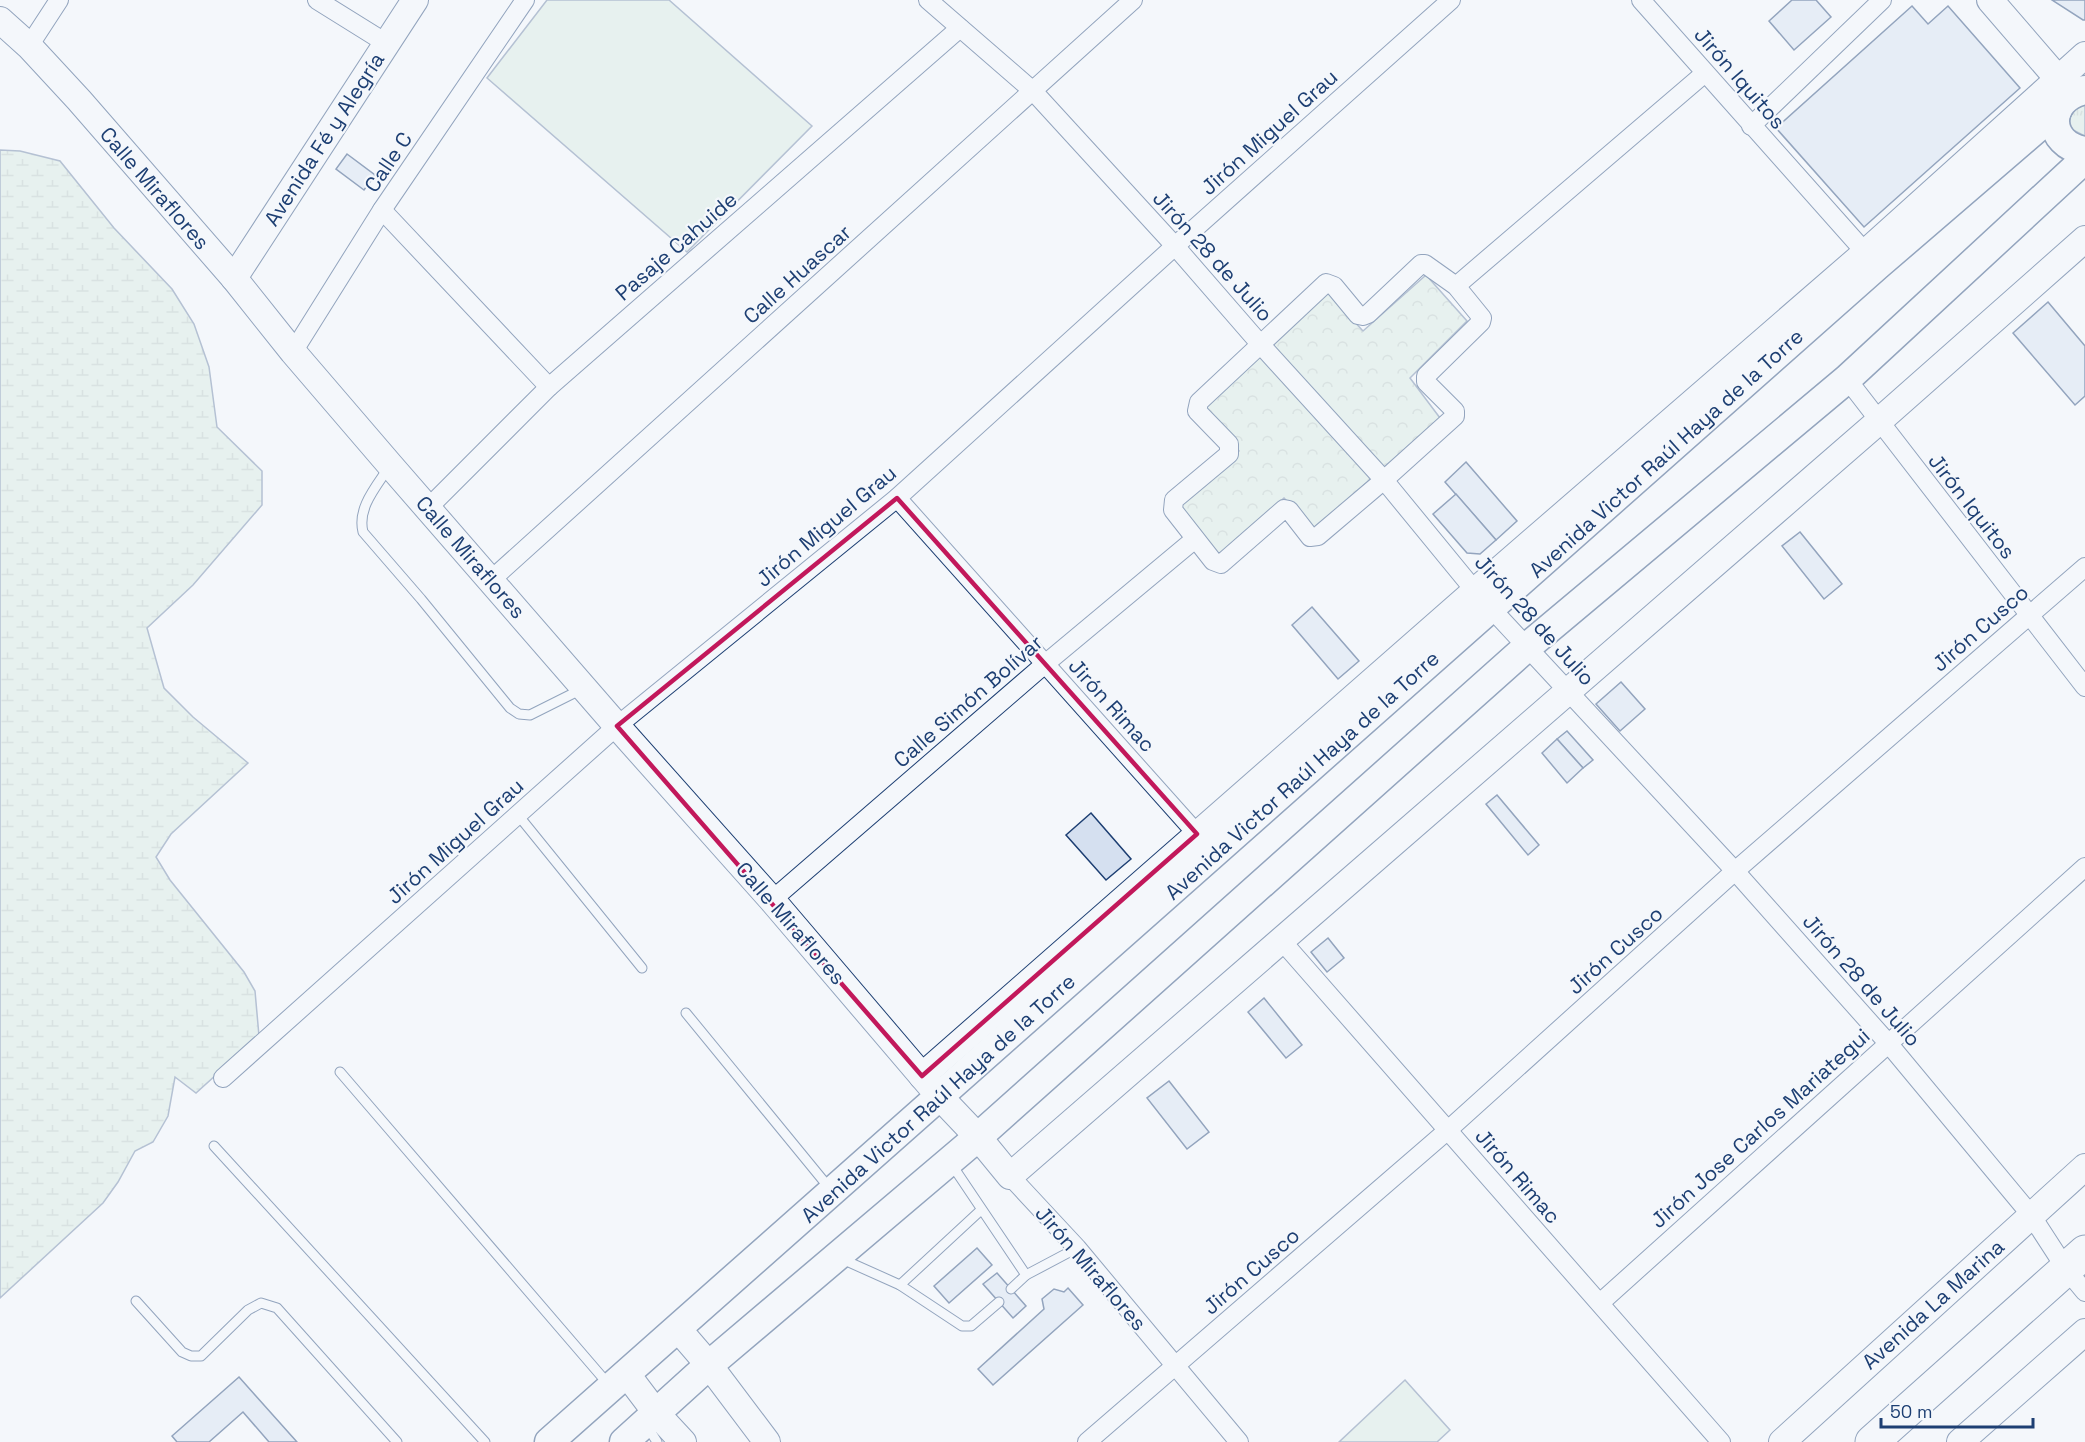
<svg xmlns="http://www.w3.org/2000/svg" width="2085" height="1442" font-family="'Space Grotesk',sans-serif">
  <style>
    .grass { fill: url(#grass-tufts); stroke: #687fa3; stroke-width: 1.5 }
    .forest { fill: url(#forest-crowns); stroke: #687fa3; stroke-width: 1.5 }
    .wetland { fill: url(#wetland-marsh); stroke: #687fa3; stroke-width: 1.5 }
    .garden { fill: #d7e8df; stroke: #687fa3; stroke-width: 1.5 }
    .building { fill: #d5e0f0; stroke: #1d3f73; stroke-width: 1.5 }
    .lines { fill: none; stroke-linecap: round; stroke-linejoin: round }
    .lane-casing { stroke: #1d3f73; stroke-width: 11 }
    .street-casing { stroke: #1d3f73; stroke-width: 20 }
    .secondary-casing { stroke: #1d3f73; stroke-width: 28 }
    .primary-casing { stroke: #1d3f73; stroke-width: 31 }
    .highway-casing { stroke: #1d3f73; stroke-width: 35 }
    .lane { stroke: #f4f7fb; stroke-width: 9 }
    .street { stroke: #f4f7fb; stroke-width: 18 }
    .secondary { stroke: #f4f7fb; stroke-width: 26 }
    .primary { stroke: #f4f7fb; stroke-width: 28 }
    .highway { stroke: #f4f7fb; stroke-width: 33 }
    .marked { fill: none; stroke: #c2185b; stroke-width: 4.5; stroke-linejoin: round }
    .labels { text-anchor: middle; dominant-baseline: central; stroke-width: 4.5; stroke-linejoin: round; paint-order: stroke }
    .street-label { font-size: 21px; fill: #1d3f73; stroke: #f4f7fb }
  </style>
  <defs>
    <pattern id="grass-tufts" width="24" height="20" patternUnits="userSpaceOnUse" patternTransform="scale(1.5)"><rect width="24" height="20" fill="#d7e8df"/><path d="M3 7l-1-3M5 7V3M7 7l1-3M15 17l-1-3M17 17v-4M19 17l1-3" fill="none" stroke="#b8c8c3"/></pattern>
    <pattern id="forest-crowns" width="20" height="18" patternUnits="userSpaceOnUse" patternTransform="scale(1.5)"><rect width="20" height="18" fill="#d7e8df"/><path d="M2 6a3 3 0 1 1 6 0M12 15a3 3 0 1 1 6 0" fill="none" stroke="#b8c8c3"/></pattern>
    <pattern id="wetland-marsh" width="20" height="14" patternUnits="userSpaceOnUse" patternTransform="scale(1.5)"><rect width="20" height="14" fill="#d7e8df"/><path d="M1 5h8M5 5V1M11 12h8M15 12V8" fill="none" stroke="#b8c8c3"/></pattern>
  </defs>
  <rect width="100%" height="100%" fill="#f4f7fb"/>
  <path class="grass" d="M2085,105V136L2073,130C2065,118 2073,109 2085,105Z"/>
  <path class="forest" d="M1426,275L1467,321L1410,378L1440,418L1314,529L1284,498L1218,556L1178,508L1239,451L1205,407L1327,292L1363,331Z"/>
  <path class="wetland" d="M0,150L20,151L60,161L114,228L172,289L194,324L209,367L217,427L262,471V505L193,585L147,628L164,688L193,717L248,763L171,834L156,857L170,880L244,972L255,991L259,1036L196,1093L175,1077L168,1116L153,1142L135,1151L118,1182L103,1203L0,1298Z"/>
  <g class="garden">
    <path d="M547,0H669L812,126L687,252L487,78Z"/>
    <path d="M1405,1380L1450,1430L1437,1442H1339Z"/>
  </g>
  <g class="building">
    <path d="M1792,0H1816L1831,17L1794,50L1769,21Z"/>
    <path d="M2052,0H2085V20H2083Z"/>
    <path d="M1912,6L1928,24L1948,6L2020,88L1864,227L1776,128Z"/>
    <path d="M347,154L375,175L364,190L336,169Z"/>
    <path d="M2048,302L2085,346V396L2075,405L2013,333Z"/>
    <path d="M1466,462L1517,521L1496,540L1445,482Z"/>
    <path d="M1456,494L1496,540L1480,554L1467,553L1433,514Z"/>
    <path d="M1800,532L1842,584L1824,599L1782,546Z"/>
    <path d="M1312,607L1359,661L1338,679L1292,625Z"/>
    <path d="M1621,682L1645,709L1620,731L1596,704Z"/>
    <path d="M1567,731L1593,760L1583,768L1557,739Z"/>
    <path d="M1557,739L1583,768L1567,783L1542,753Z"/>
    <path d="M1497,795L1539,845L1528,855L1486,804Z"/>
    <path d="M1091,813L1131,859L1106,880L1066,835Z"/>
    <path d="M1328,938L1344,958L1327,972L1311,952Z"/>
    <path d="M1264,998L1302,1045L1286,1058L1248,1012Z"/>
    <path d="M1169,1081L1209,1132L1187,1149L1147,1098Z"/>
    <path d="M977,1248L992,1265L949,1303L934,1286Z"/>
    <path d="M997,1273L1026,1306L1013,1318L983,1284Z"/>
    <path d="M1068,1288L1083,1305L993,1385L978,1369L1044,1309L1042,1299L1054,1289L1064,1292Z"/>
    <path d="M239,1377L297,1442H269L243,1412L209,1442H177L172,1436Z"/>
  </g>
  <g class="lines">
    <defs>
      <g id="lane">
        <path d="M389,467C376,487 357,508 363,532L421,599L510,708L519,714L530,715L582,689"/>
        <path d="M518,815L642,968"/>
        <path d="M686,1013L831,1190"/>
        <path d="M340,1072L609,1385"/>
        <path d="M214,1146L485,1442"/>
        <path d="M952,1165L1026,1275"/>
        <path d="M842,1259L900,1285L962,1326H971L999,1302"/>
        <path d="M900,1285L981,1210"/>
        <path d="M1011,1289L1026,1275L1077,1248"/>
        <path d="M136,1301L182,1352L191,1356H201L248,1310L261,1303L277,1308L397,1442"/>
        <path d="M647,1426L657,1442"/>
      </g>
      <g id="street">
        <path d="M317,0L386,43"/>
        <path d="M928,0L1033,91L1175,246L1261,345L1384,480L1475,591L1735,871L1888,1043L2031,1215L2066,1269L2085,1292"/>
        <path d="M1641,0L1872,260"/>
        <path d="M29,46L59,0"/>
        <path d="M1751,126L1882,0"/>
        <path d="M382,210L549,387"/>
        <path d="M1421,264H1425L1456,286L1482,318L1481,322L1426,376V382L1455,411V416L1384,480L1318,536L1310,537L1289,510L1284,509L1221,564L1213,561L1173,510L1174,500L1229,454V444L1197,411L1199,402L1326,283L1334,286L1358,315L1363,316L1368,314Z"/>
        <path d="M1456,286L1705,73"/>
        <path d="M293,352L382,210L525,0"/>
        <path d="M1847,379L2085,687"/>
        <path d="M897,498L1197,834"/>
        <path d="M429,507L549,387L960,28"/>
        <path d="M491,580L1133,0"/>
        <path d="M772,900L1045,664L1195,539"/>
        <path d="M1281,940L1721,1442"/>
        <path d="M223,1078L617,726L897,498L1175,246L1451,0"/>
        <path d="M1010,1176L1077,1248L1239,1442"/>
        <path d="M1600,1303L2085,867"/>
        <path d="M1087,1442L1448,1130L1735,871L2085,567"/>
      </g>
      <g id="secondary">
        <path d="M1990,0L2059,80L2066,94"/>
        <path d="M0,20L29,46L79,100L234,278L293,352L390,465L617,726L772,900L940,1097L978,1137L1010,1176L1878,422L2085,239"/>
        <path d="M234,278L415,0"/>
        <path d="M922,1076L1475,591L1865,253L2085,55"/>
        <path d="M678,1329L709,1365L767,1442"/>
        <path d="M626,1373L657,1414L683,1442"/>
        <path d="M1782,1442L2085,1167"/>
        <path d="M1960,1442L2085,1332"/>
      </g>
      <g id="primary">
        <path d="M2085,90C2044,99 2046,145 2085,151"/>
        <path d="M549,1442L1878,265L2057,111"/>
        <path d="M624,1442L709,1365L978,1137L1527,647L1847,379L2085,159"/>
      </g>
      <path id="highway" d="M1872,1442L2085,1252"/>
    </defs>
    <use href="#lane" class="lane-casing"/>
    <use href="#street" class="street-casing"/>
    <use href="#secondary" class="secondary-casing"/>
    <use href="#primary" class="primary-casing"/>
    <use href="#highway" class="highway-casing"/>
    <use href="#lane" class="lane"/>
    <use href="#street" class="street"/>
    <use href="#secondary" class="secondary"/>
    <use href="#primary" class="primary"/>
    <use href="#highway" class="highway"/>
  </g>
  <path d="M0 0H2085V1442H0ZM897,498L1197,834L922,1076L617,726Z" fill="#f4f7fb" fill-opacity=".55" fill-rule="evenodd"/>
  <path class="marked" d="M897,498L1197,834L922,1076L617,726Z"/>
  <g class="labels">
    <g class="street-label">
      <text transform="translate(1740 78) rotate(49)">Jirón Iquitos</text>
      <text transform="translate(1269 132) rotate(-42)">Jirón Miguel Grau</text>
      <text transform="translate(324 139) rotate(-57)">Avenida Fé y Alegría</text>
      <text transform="translate(388 162) rotate(-56)">Calle C</text>
      <text transform="translate(155 188) rotate(49)">Calle Miraflores</text>
      <text transform="translate(676 246) rotate(-41)">Pasaje Cahuide</text>
      <text transform="translate(1213 256) rotate(48)">Jirón 28 de Julio</text>
      <text transform="translate(797 274) rotate(-42)">Calle Huascar</text>
      <text transform="translate(1666 453) rotate(-42)">Avenida Victor Raúl Haya de la Torre</text>
      <text transform="translate(1972 506) rotate(52)">Jirón Iquitos</text>
      <text transform="translate(826 526) rotate(-40)">Jirón Miguel Grau</text>
      <text transform="translate(471 557) rotate(49)">Calle Miraflores</text>
      <text transform="translate(1535 620) rotate(48)">Jirón 28 de Julio</text>
      <text transform="translate(1980 628) rotate(-41)">Jirón Cusco</text>
      <text transform="translate(968 701) rotate(-41)">Calle Simón Bolívar</text>
      <text transform="translate(1112 705) rotate(48)">Jirón Rimac</text>
      <text transform="translate(1302 775) rotate(-42)">Avenida Victor Raúl Haya de la Torre</text>
      <text transform="translate(455 841) rotate(-42)">Jirón Miguel Grau</text>
      <text transform="translate(791 923) rotate(49)">Calle Miraflores</text>
      <text transform="translate(1615 950) rotate(-42)">Jirón Cusco</text>
      <text transform="translate(1862 980) rotate(49)">Jirón 28 de Julio</text>
      <text transform="translate(938 1098) rotate(-42)">Avenida Victor Raúl Haya de la Torre</text>
      <text transform="translate(1760 1128) rotate(-42)">Jirón Jose Carlos Mariategui</text>
      <text transform="translate(1518 1176) rotate(49)">Jirón Rimac</text>
      <text transform="translate(1091 1268) rotate(49)">Jirón Miraflores</text>
      <text transform="translate(1251 1271) rotate(-41)">Jirón Cusco</text>
      <text transform="translate(1933 1304) rotate(-42)">Avenida La Marina</text>
    </g>
  </g>
  <path d="M1881 1418v9h152v-9" fill="none" stroke="#1d3f73" stroke-width="3"/>
  <text x="1890" y="1418" font-size="18" fill="#1d3f73" stroke="#f4f7fb" stroke-width="4.5" paint-order="stroke">50 m</text>
</svg>
